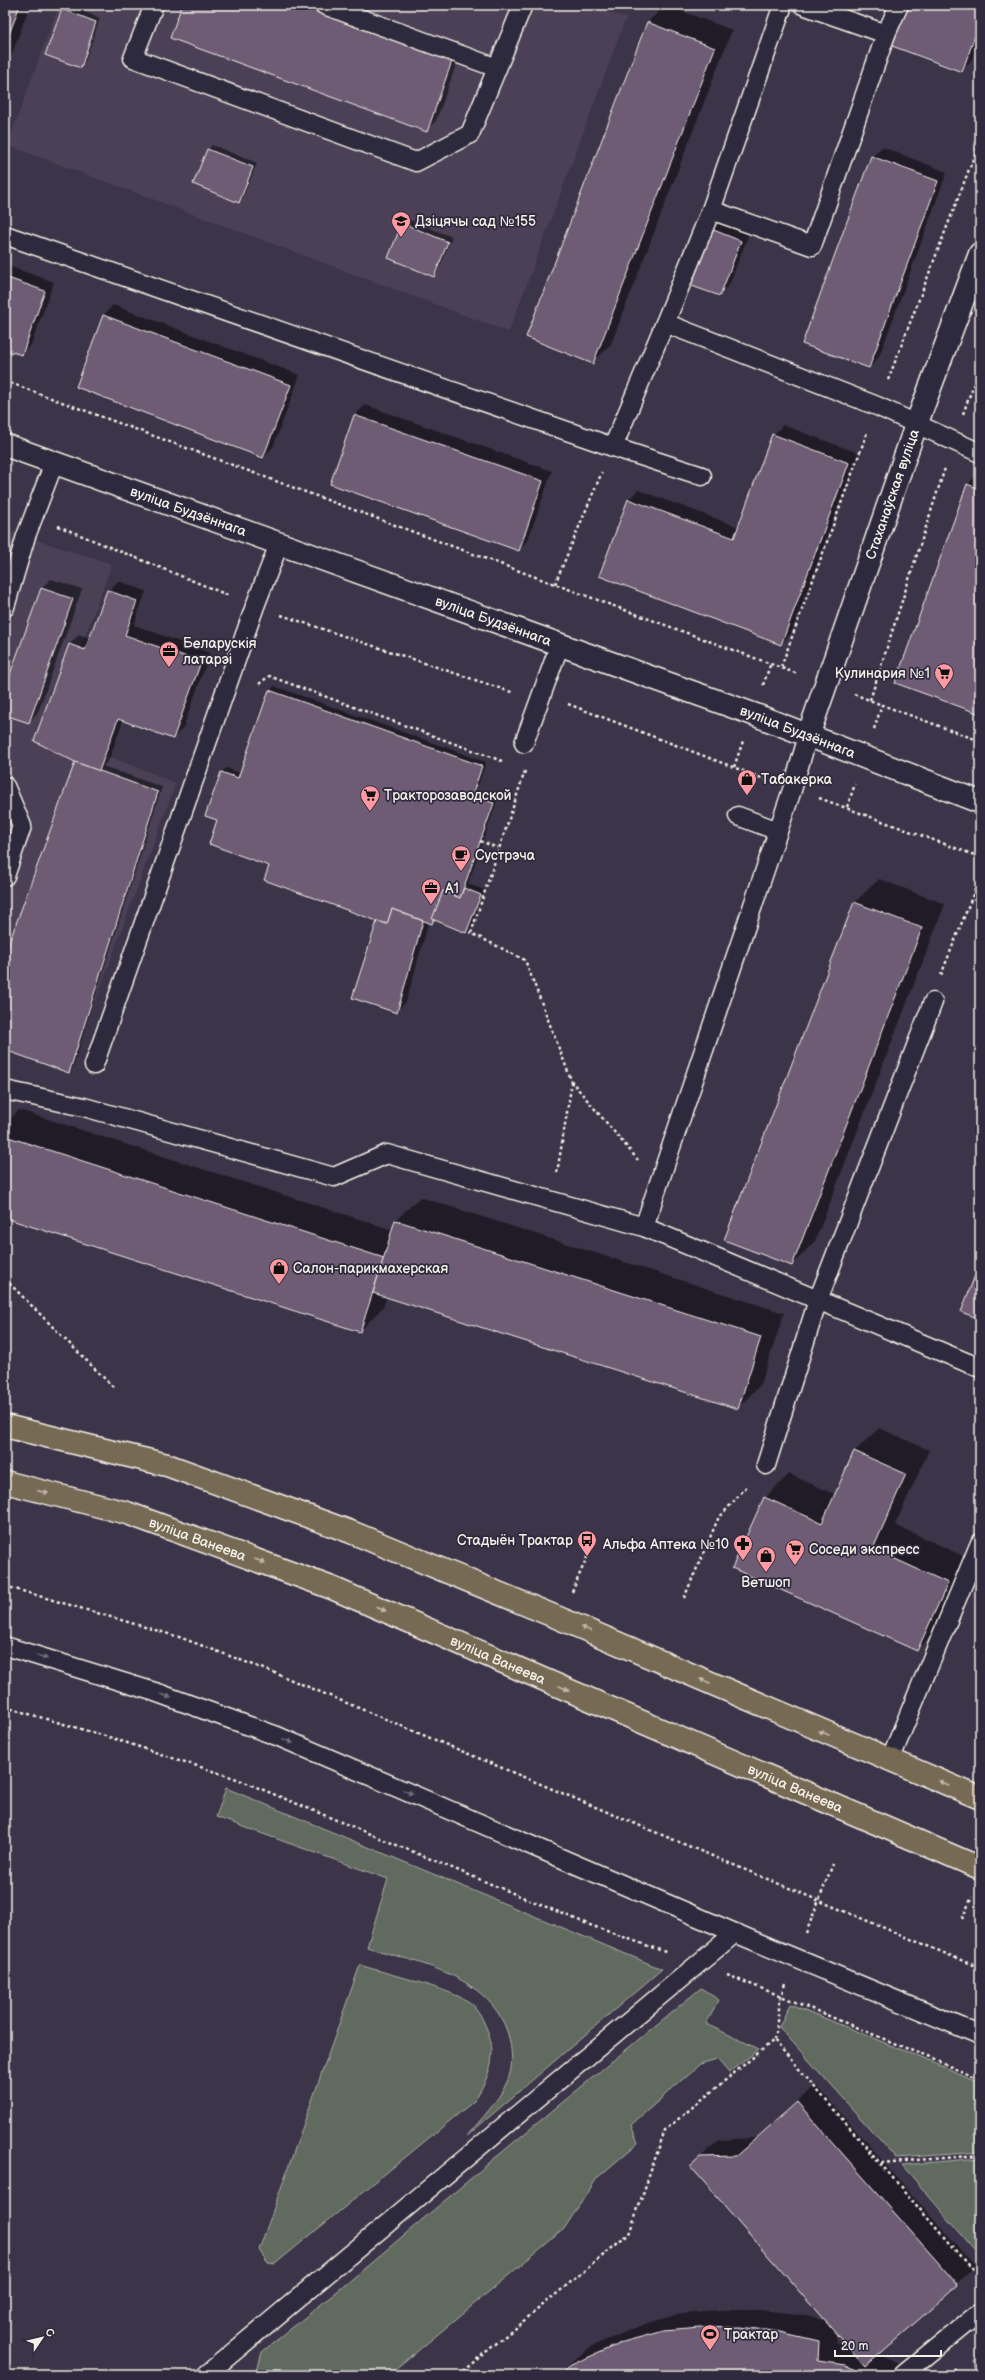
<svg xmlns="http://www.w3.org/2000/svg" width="985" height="2380" font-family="'Balsamiq Sans',sans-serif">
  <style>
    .built { fill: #4b4056 }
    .green { fill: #606b5f; stroke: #aaaea4 }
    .shadow { fill: #0007; fill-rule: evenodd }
    .building { fill: #6e5b75; stroke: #f4f1e8 }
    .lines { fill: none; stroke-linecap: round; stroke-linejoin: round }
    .service-casing { stroke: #f4f1e8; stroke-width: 21 }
    .minor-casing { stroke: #f4f1e8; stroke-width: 25 }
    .tertiary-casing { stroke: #f4f1e8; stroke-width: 25 }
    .primary-casing { stroke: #f4f1e8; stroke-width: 25 }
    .path { stroke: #f4f1e8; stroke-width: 2.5; stroke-dasharray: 3 3; stroke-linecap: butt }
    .service { stroke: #2f2a3d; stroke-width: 18 }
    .minor { stroke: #2f2a3d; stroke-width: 22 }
    .tertiary { stroke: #2f2a3d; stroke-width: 22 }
    .primary { stroke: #776a54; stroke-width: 22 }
    .oneway { fill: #c2bbad }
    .oneway2 { fill: #747079 }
    .labels { text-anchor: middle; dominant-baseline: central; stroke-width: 3.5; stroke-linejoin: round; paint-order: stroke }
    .poi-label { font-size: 14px; fill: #f4f1e8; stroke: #2f2a3d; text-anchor: start }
    .street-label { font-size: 14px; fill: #f4f1e8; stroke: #2f2a3d }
  </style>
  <rect width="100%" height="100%" fill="#3c3448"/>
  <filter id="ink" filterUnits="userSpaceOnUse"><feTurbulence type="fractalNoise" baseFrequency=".025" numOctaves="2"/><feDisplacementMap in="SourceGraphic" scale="8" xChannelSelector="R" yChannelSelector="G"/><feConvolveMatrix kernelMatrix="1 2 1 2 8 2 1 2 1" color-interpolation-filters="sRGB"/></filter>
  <g filter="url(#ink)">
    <g class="built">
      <path d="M59,5H590L626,18L509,332L7,145Z"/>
      <path d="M5,530L112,564L49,732L176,783L69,1073L5,1050Z"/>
    </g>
    <g class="green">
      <path d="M226,1788L662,1969L467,2136C481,2119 498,2102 507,2082C514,2067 512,2049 508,2034C489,1974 419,1964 367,1947L388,1879L216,1817Z"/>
      <path d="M360,1965C384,1973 455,1990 472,2004C478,2010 482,2017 485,2025C499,2054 490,2076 474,2101L275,2264L268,2263L259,2250Z"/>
      <path d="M701,1988L719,2000L706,2024L759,2049L729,2073L717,2059L700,2064L631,2125L638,2143L597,2178L564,2229L389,2375H256L262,2352L345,2285L495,2158Z"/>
      <path d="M790,2004L980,2082V2152L896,2158L779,2027Z"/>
      <path d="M980,2158V2256L902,2165Z"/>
      <path d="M980,2354V2375H975L973,2360Z"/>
    </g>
    <g class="shadow">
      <path d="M5,5H30L5,73Z"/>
      <path d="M67,5L100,18L85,62L81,66L63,10Z"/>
      <path d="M183,5H335L461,51L436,121L426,130Z"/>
      <path d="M665,5L732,30L611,344L593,362L527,337L648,22Z"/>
      <path d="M908,5H980V37L971,61L961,70Z"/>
      <path d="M212,145L257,163L243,197L239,202L208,150Z"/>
      <path d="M882,147L947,172L879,357L869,367L872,157Z"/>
      <path d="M407,219L452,237L438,271L434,276L403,223Z"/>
      <path d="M721,220L750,231L729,285L719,295L712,230Z"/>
      <path d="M5,265L54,282L31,345L22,354L5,348Z"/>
      <path d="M113,305L300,375L273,447L263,457L77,387L104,315Z"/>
      <path d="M365,405L552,471L528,540L518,550L331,484L355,415Z"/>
      <path d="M783,425L858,453L791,634L781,644L628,500L638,490L739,527L773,435Z"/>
      <path d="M980,472V713L968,484Z"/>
      <path d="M51,579L82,589L38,712L29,722L5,714V691L41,588Z"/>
      <path d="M118,581L146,591L134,625L210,653L183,728L173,738L123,720L109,760L103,766L162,787L73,1067L69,1071L5,1049V957L76,762L35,740L70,644L79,634L91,639L108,591Z"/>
      <path d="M274,686L486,762L476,791L498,798L468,884L485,890L471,927L466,932L435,919L432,922L429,921L406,1002L396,1012L378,921L270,865L218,820L222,773L226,768L240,773L269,691Z"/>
      <path d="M879,879L945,904L815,1241L792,1265L725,1239L855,902Z"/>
      <path d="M19,1110L393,1230L396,1220L420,1197L784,1313L761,1384L738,1408L387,1296L383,1307L360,1331L5,1217V1124Z"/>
      <path d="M879,1428L929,1450L895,1525L970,1559L941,1626L917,1650L765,1498L789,1474L836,1495L855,1451Z"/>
      <path d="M816,2085L975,2267L878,2354L892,2360L914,2375H557L590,2347L642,2325L682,2313L718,2310H760L799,2314L826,2321L691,2166L719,2140L755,2138ZM836,2333L847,2345L836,2343Z"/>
    </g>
    <g class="building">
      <path d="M5,5H20L5,45Z"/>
      <path d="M182,5H300L452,61L427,132L170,38Z"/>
      <path d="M907,5H980V22L962,72L892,46Z"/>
      <path d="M62,9L96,22L81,68L45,55Z"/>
      <path d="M647,22L715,48L593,364L526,337Z"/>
      <path d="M207,149L253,167L239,203L193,184Z"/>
      <path d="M871,156L938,181L869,368L802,344Z"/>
      <path d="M402,223L448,242L434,277L388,258Z"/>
      <path d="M711,229L741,241L720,296L689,285Z"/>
      <path d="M5,277L45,291L22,355L5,350Z"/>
      <path d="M103,315L291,385L263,458L76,387Z"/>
      <path d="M354,415L543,481L519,551L330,484Z"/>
      <path d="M772,434L849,463L781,645L599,576L628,499L734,538Z"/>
      <path d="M967,484L980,489V714L895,683Z"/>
      <path d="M41,588L73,599L29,723L5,715V688Z"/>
      <path d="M107,590L137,601L125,635L201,662L173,739L118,719L99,771L75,762L34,741L69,644L85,650Z"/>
      <path d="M269,690L482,766L472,796L494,803L460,898L443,891L432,924L392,909L387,924L377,921L264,880L269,866L209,844L217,820L205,816L221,772L238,778Z"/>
      <path d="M75,762L158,792L69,1073L5,1050V954Z"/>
      <path d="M464,888L481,895L466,933L432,919L443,891L460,898Z"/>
      <path d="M854,902L922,928L792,1266L724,1240Z"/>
      <path d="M392,909L423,921L397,1013L352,998L377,921L387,924Z"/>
      <path d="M5,1136L384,1258L360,1332L5,1218Z"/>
      <path d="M395,1220L761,1337L738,1409L373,1293Z"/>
      <path d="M980,1262V1319L961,1312Z"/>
      <path d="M854,1451L906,1474L873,1549L948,1583L917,1651L732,1568L764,1497L822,1523Z"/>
      <path d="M797,2102L958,2285L865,2367L690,2166L700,2157L736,2156Z"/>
      <path d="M741,2327L780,2332L819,2341L818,2361L845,2365L868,2375H559L571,2365L623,2342L663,2331L700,2328Z"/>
    </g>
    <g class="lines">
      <defs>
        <g id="service">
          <path d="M154,5L133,58L416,162L470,134L523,5"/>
          <path d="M324,5L497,68"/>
          <path d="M783,5L711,210L665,323L877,406L980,453"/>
          <path d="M886,34L899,5"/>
          <path d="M711,210L812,246L886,34L803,5"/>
          <path d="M5,235L613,447L665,323"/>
          <path d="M613,447L702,476"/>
          <path d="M5,607L26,536L54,463"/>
          <path d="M524,743L560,644"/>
          <path d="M5,786L22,826L5,876"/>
          <path d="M738,816L778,831"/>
          <path d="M94,1065L255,606L279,544"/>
          <path d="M5,1090L84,1107L334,1177L387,1154L644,1227L792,790L808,736"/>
          <path d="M644,1227L980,1368"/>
          <path d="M766,1465L818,1300L933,1002"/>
          <path d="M5,1646L155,1692L277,1736L735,1933L980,2035"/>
          <path d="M890,1760L980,1543"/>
          <path d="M206,2375L735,1933"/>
          <path d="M903,2375L980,2312"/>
        </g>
        <g id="minor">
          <path id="s1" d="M808,736L916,425L980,254"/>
        </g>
        <g id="tertiary">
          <path id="s2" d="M5,445L753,714L980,802"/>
        </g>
        <g id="primary">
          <path d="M5,1426L167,1465L351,1532L561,1619L980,1798"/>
          <path id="s3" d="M5,1482L127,1513L332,1588L980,1868"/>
        </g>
      </defs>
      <use href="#service" class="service-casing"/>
      <use href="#minor" class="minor-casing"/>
      <use href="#tertiary" class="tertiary-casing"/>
      <use href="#primary" class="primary-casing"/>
      <g class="path">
        <path d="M888,380L980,141"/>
        <path d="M5,381L798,674"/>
        <path d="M963,414L980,367"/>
        <path d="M58,526L230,596"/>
        <path d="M555,584L602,472"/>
        <path d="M281,615L514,693"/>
        <path d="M781,667L867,433"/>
        <path d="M259,684L269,676L502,761"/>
        <path d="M763,685L771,663"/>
        <path d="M854,694L882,705"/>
        <path d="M870,700L945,468"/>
        <path d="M568,704L767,780"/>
        <path d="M874,729L882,705L980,741"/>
        <path d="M734,767L743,741"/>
        <path d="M525,771L471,933L525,960L572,1082"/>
        <path d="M819,798L980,857"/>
        <path d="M847,807L855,784"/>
        <path d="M480,841L498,848"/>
        <path d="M941,975L980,877"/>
        <path d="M557,1173L572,1082L638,1160"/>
        <path d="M5,1279L114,1388"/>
        <path d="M5,1586L179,1637L275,1673L980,1968"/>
        <path d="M572,1592L587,1557"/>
        <path d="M684,1598L718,1519L748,1485"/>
        <path d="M5,1707L112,1738L237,1779L590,1925L668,1953"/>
        <path d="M962,1919L972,1897"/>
        <path d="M806,1933L833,1864"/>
        <path d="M727,1975L781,1996L980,2079"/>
        <path d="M774,2040L781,1996L785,1984"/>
        <path d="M881,2163L980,2155"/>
        <path d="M954,2369L959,2375"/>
        <path d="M458,2375L629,2234L665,2130L774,2040L980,2279"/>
      </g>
      <use href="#service" class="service"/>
      <use href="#minor" class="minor"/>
      <use href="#tertiary" class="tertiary"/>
      <use href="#primary" class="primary"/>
    </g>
    <defs><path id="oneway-solid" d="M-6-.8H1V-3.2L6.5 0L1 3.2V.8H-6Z"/></defs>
    <g class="oneway">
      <use href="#oneway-solid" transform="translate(43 1492) rotate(14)"/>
      <use href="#oneway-solid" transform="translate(260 1561) rotate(20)"/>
      <use href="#oneway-solid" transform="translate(381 1609) rotate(23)"/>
      <use href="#oneway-solid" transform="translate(586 1629) rotate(-157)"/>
      <use href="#oneway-solid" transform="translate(705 1681) rotate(-157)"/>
      <use href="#oneway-solid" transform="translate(564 1688) rotate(23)"/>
      <use href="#oneway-solid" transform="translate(824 1733) rotate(-157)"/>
      <use href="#oneway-solid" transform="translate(944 1783) rotate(-157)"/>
    </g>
    <g class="oneway2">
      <use href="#oneway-solid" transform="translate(42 1657) rotate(17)"/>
      <use href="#oneway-solid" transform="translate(166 1696) rotate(20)"/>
      <use href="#oneway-solid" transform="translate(288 1741) rotate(23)"/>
      <use href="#oneway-solid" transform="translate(408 1792) rotate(23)"/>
    </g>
  </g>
  <defs>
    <symbol id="school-pin" viewBox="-11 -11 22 30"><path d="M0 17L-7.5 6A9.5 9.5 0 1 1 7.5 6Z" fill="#ff9aa2" stroke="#2f2a3d"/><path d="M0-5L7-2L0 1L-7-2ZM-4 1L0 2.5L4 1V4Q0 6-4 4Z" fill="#111"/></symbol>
    <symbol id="office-pin" viewBox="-11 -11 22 30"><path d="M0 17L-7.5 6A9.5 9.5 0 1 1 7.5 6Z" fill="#ff9aa2" stroke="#2f2a3d"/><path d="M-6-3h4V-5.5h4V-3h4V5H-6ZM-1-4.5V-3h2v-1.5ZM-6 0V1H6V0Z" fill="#111"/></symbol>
    <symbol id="supermarket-pin" viewBox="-11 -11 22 30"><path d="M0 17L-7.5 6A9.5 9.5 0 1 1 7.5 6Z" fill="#ff9aa2" stroke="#2f2a3d"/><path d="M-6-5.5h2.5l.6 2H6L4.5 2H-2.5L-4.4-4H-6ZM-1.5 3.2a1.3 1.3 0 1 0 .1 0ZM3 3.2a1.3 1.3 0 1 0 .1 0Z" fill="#111"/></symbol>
    <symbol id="shop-pin" viewBox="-11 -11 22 30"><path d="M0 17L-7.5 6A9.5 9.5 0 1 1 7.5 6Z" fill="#ff9aa2" stroke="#2f2a3d"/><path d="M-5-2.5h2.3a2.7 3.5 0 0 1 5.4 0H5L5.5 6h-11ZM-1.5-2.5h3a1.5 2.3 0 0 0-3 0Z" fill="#111"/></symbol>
    <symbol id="cafe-pin" viewBox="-11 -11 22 30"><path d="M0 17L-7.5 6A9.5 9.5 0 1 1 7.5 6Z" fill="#ff9aa2" stroke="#2f2a3d"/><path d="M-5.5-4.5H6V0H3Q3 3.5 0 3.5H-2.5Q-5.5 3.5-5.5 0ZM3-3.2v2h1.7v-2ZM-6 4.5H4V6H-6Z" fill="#111"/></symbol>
    <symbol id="bus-pin" viewBox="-11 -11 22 30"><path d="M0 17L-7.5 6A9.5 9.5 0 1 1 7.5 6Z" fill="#ff9aa2" stroke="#2f2a3d"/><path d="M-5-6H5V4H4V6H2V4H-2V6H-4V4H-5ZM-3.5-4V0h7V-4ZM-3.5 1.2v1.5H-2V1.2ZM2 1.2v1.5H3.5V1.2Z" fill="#111"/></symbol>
    <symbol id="pharmacy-pin" viewBox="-11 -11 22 30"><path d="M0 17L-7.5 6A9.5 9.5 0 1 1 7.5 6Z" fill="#ff9aa2" stroke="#2f2a3d"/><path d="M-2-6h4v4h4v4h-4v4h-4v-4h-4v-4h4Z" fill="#111"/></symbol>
    <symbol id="stadium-pin" viewBox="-11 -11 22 30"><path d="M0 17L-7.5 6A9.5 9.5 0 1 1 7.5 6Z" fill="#ff9aa2" stroke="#2f2a3d"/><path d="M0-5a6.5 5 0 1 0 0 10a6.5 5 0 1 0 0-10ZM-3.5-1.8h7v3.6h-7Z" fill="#111"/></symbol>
  </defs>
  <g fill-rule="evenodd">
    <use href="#school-pin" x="390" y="210" width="22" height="30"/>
    <use href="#office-pin" x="158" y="640" width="22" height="30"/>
    <use href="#supermarket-pin" x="933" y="662" width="22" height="30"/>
    <use href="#shop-pin" x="736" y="768" width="22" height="30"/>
    <use href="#supermarket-pin" x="359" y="784" width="22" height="30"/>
    <use href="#cafe-pin" x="450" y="844" width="22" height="30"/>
    <use href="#office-pin" x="420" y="877" width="22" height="30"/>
    <use href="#shop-pin" x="268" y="1257" width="22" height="30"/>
    <use href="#bus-pin" x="576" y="1529" width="22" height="30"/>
    <use href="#pharmacy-pin" x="732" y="1533" width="22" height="30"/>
    <use href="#supermarket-pin" x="784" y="1538" width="22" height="30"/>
    <use href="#shop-pin" x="755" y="1545" width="22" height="30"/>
    <use href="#stadium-pin" x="699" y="2323" width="22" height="30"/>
  </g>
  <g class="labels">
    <g class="poi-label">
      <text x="415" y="221">Дзіцячы сад №155</text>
      <text x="183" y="643">Беларускія<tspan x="183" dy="16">латарэі</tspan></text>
      <text x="930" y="673" text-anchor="end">Кулинария №1</text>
      <text x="761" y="779">Табакерка</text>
      <text x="384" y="795">Тракторозаводской</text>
      <text x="475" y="855">Сустрэча</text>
      <text x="445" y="888">A1</text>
      <text x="293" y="1268">Салон-парикмахерская</text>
      <text x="573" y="1540" text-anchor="end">Стадыён Трактар</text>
      <text x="729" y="1544" text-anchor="end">Альфа Аптека №10</text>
      <text x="809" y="1549">Соседи экспресс</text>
      <text x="766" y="1582" text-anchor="middle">Ветшоп</text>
      <text x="724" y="2334">Трактар</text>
    </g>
    <g class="street-label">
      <text stroke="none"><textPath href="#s1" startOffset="256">Стаханаўская вуліца</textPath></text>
      <text stroke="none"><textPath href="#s2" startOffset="195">вуліца Будзённага</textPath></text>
      <text stroke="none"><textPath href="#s2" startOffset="519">вуліца Будзённага</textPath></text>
      <text stroke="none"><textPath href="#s2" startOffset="843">вуліца Будзённага</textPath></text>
      <text stroke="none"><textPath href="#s3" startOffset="201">вуліца Ванеева</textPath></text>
      <text stroke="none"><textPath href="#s3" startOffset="525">вуліца Ванеева</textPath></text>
      <text stroke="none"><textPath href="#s3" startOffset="849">вуліца Ванеева</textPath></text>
    </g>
  </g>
  <rect width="985" height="2380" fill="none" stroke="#2f2a3d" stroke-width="20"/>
  <rect x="10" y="10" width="965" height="2360" fill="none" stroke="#f4f1e8" stroke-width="1.5" filter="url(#ink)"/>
  <g transform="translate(42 2338) rotate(55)" stroke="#2f2a3d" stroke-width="3" paint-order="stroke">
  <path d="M0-3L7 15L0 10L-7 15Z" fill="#f4f1e8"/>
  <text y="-6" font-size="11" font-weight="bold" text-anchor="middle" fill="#f4f1e8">С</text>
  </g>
  <path d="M835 2350v6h106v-6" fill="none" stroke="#f4f1e8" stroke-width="2"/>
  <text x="841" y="2350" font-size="12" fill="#f4f1e8" stroke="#2f2a3d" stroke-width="3" paint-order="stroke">20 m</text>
</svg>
